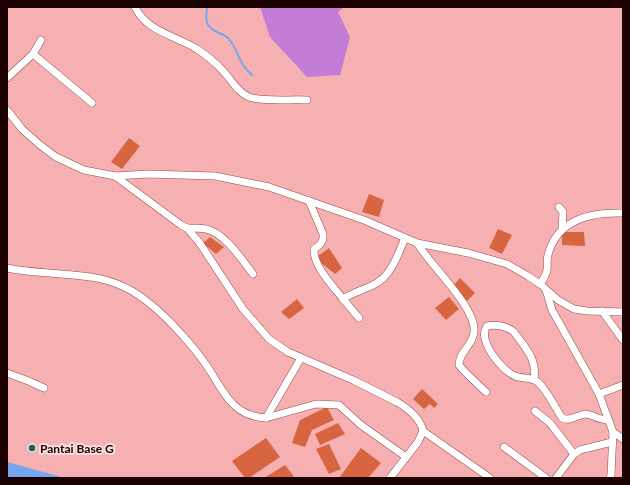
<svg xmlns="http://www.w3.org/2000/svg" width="630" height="485" font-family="Lato,sans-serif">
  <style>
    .green { fill: #c37dd7 }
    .water { fill: #75a6f1 }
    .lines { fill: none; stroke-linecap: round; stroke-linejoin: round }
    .stream { stroke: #75a6f1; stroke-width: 2 }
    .building { fill: #d66540 }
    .minor-casing { stroke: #964a4d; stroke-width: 8 }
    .minor { stroke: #fff; stroke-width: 7 }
    .poi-dot { fill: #136366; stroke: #fadede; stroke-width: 1.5 }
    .labels { text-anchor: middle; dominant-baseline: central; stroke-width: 4; stroke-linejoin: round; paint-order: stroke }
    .poi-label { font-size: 12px; font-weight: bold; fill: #1d0204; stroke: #fadede; text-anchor: start }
  </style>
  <rect width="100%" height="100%" fill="#f7b0b1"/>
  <path class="green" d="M260,7H344L338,12L350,37L340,75L307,77L270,37Z"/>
  <path class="water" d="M7,462L58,476L63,478H7Z"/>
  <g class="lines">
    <path class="stream" d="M207,7C207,13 205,20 208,25C213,33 224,33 229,39C239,52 238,63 252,75"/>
  </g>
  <g class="building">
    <path d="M129,138L140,146L122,169L111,162Z"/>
    <path d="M369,194L384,200L379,217L362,212Z"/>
    <path d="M498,229L512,235L502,254L489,248Z"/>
    <path d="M562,232H584L585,246L562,245Z"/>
    <path d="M210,237L224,247L216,254L203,243Z"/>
    <path d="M329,248L342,268L335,274L315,258Z"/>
    <path d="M460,278L475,293L467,301L453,286Z"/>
    <path d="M449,297L459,309L446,320L435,308Z"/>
    <path d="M297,299L304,308L289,319L281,312Z"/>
    <path d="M422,389L438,404L434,408L430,404L424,409L413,399Z"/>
    <path d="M327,407L334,420L312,430L305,447L292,443L300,420Z"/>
    <path d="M338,423L345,434L320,445L315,434Z"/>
    <path d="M266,438L280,457L249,478H245L232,461Z"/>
    <path d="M329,444L341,469L329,474L316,449Z"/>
    <path d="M361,448L381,463L368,478H339Z"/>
    <path d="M285,465L295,478H264Z"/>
  </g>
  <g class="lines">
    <defs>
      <g id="minor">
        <path d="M135,7C146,31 176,36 197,49C206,55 216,63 223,71C232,80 237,92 249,97C262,102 291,99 307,100"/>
        <path d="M33,54L92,103"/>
        <path d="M7,78L33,54L41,40"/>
        <path d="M7,110L22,129L40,145L56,157L84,170L115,176L148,174L215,176L269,187L364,220L417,243L468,253L507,264L528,276L540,284L558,300L574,309L587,311L623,312"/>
        <path d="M115,176L181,225L187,228L199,242L243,309L269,339L288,352L353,380L397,402C409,409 420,418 423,431L418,442L390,478"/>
        <path d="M309,201L323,234C324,242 320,245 314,249C313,266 333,286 343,299"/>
        <path d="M559,207L563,212L562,228"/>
        <path d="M187,228C194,228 200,228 206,229C225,233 242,260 253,274"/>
        <path d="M417,243C430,265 477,308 474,332C473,346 459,351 459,365L466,373L486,392"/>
        <path d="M7,268C21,271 35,272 49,273C80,276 104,275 132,291C154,304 174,325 190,344C196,351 202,359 207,366C223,390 231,416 266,418L316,404L339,405L361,425L406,457"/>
        <path d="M540,284C543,280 546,275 547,270C548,265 546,260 548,255C557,219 591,212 623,213"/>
        <path d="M546,290L552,310L599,394L613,432L611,475L610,478"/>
        <path d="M602,311L623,340"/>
        <path d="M359,318L343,299C353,292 364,290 375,284C392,275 398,254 405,238"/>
        <path d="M7,373L26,380L44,388"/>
        <path d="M534,380C537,358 526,349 514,332C507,326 496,324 487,326C477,340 501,370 515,376C522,379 532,377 538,382C548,392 555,407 562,418C570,422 577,415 585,414C591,414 599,420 608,420"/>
        <path d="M599,394L623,385"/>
        <path d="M535,411L550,423L574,454"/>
        <path d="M266,418L301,358"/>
        <path d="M423,431L490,478"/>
        <path d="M613,432L623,439"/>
        <path d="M504,447L546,478"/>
        <path d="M556,478L574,454L580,450L612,442"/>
      </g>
    </defs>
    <use href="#minor" class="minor-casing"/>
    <use href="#minor" class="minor"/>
  </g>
  <circle class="poi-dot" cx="32" cy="448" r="4"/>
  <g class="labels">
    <g class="poi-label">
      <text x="40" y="448">Pantai Base G</text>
    </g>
  </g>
  <rect width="630" height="485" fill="none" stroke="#1d0204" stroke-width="16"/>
</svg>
